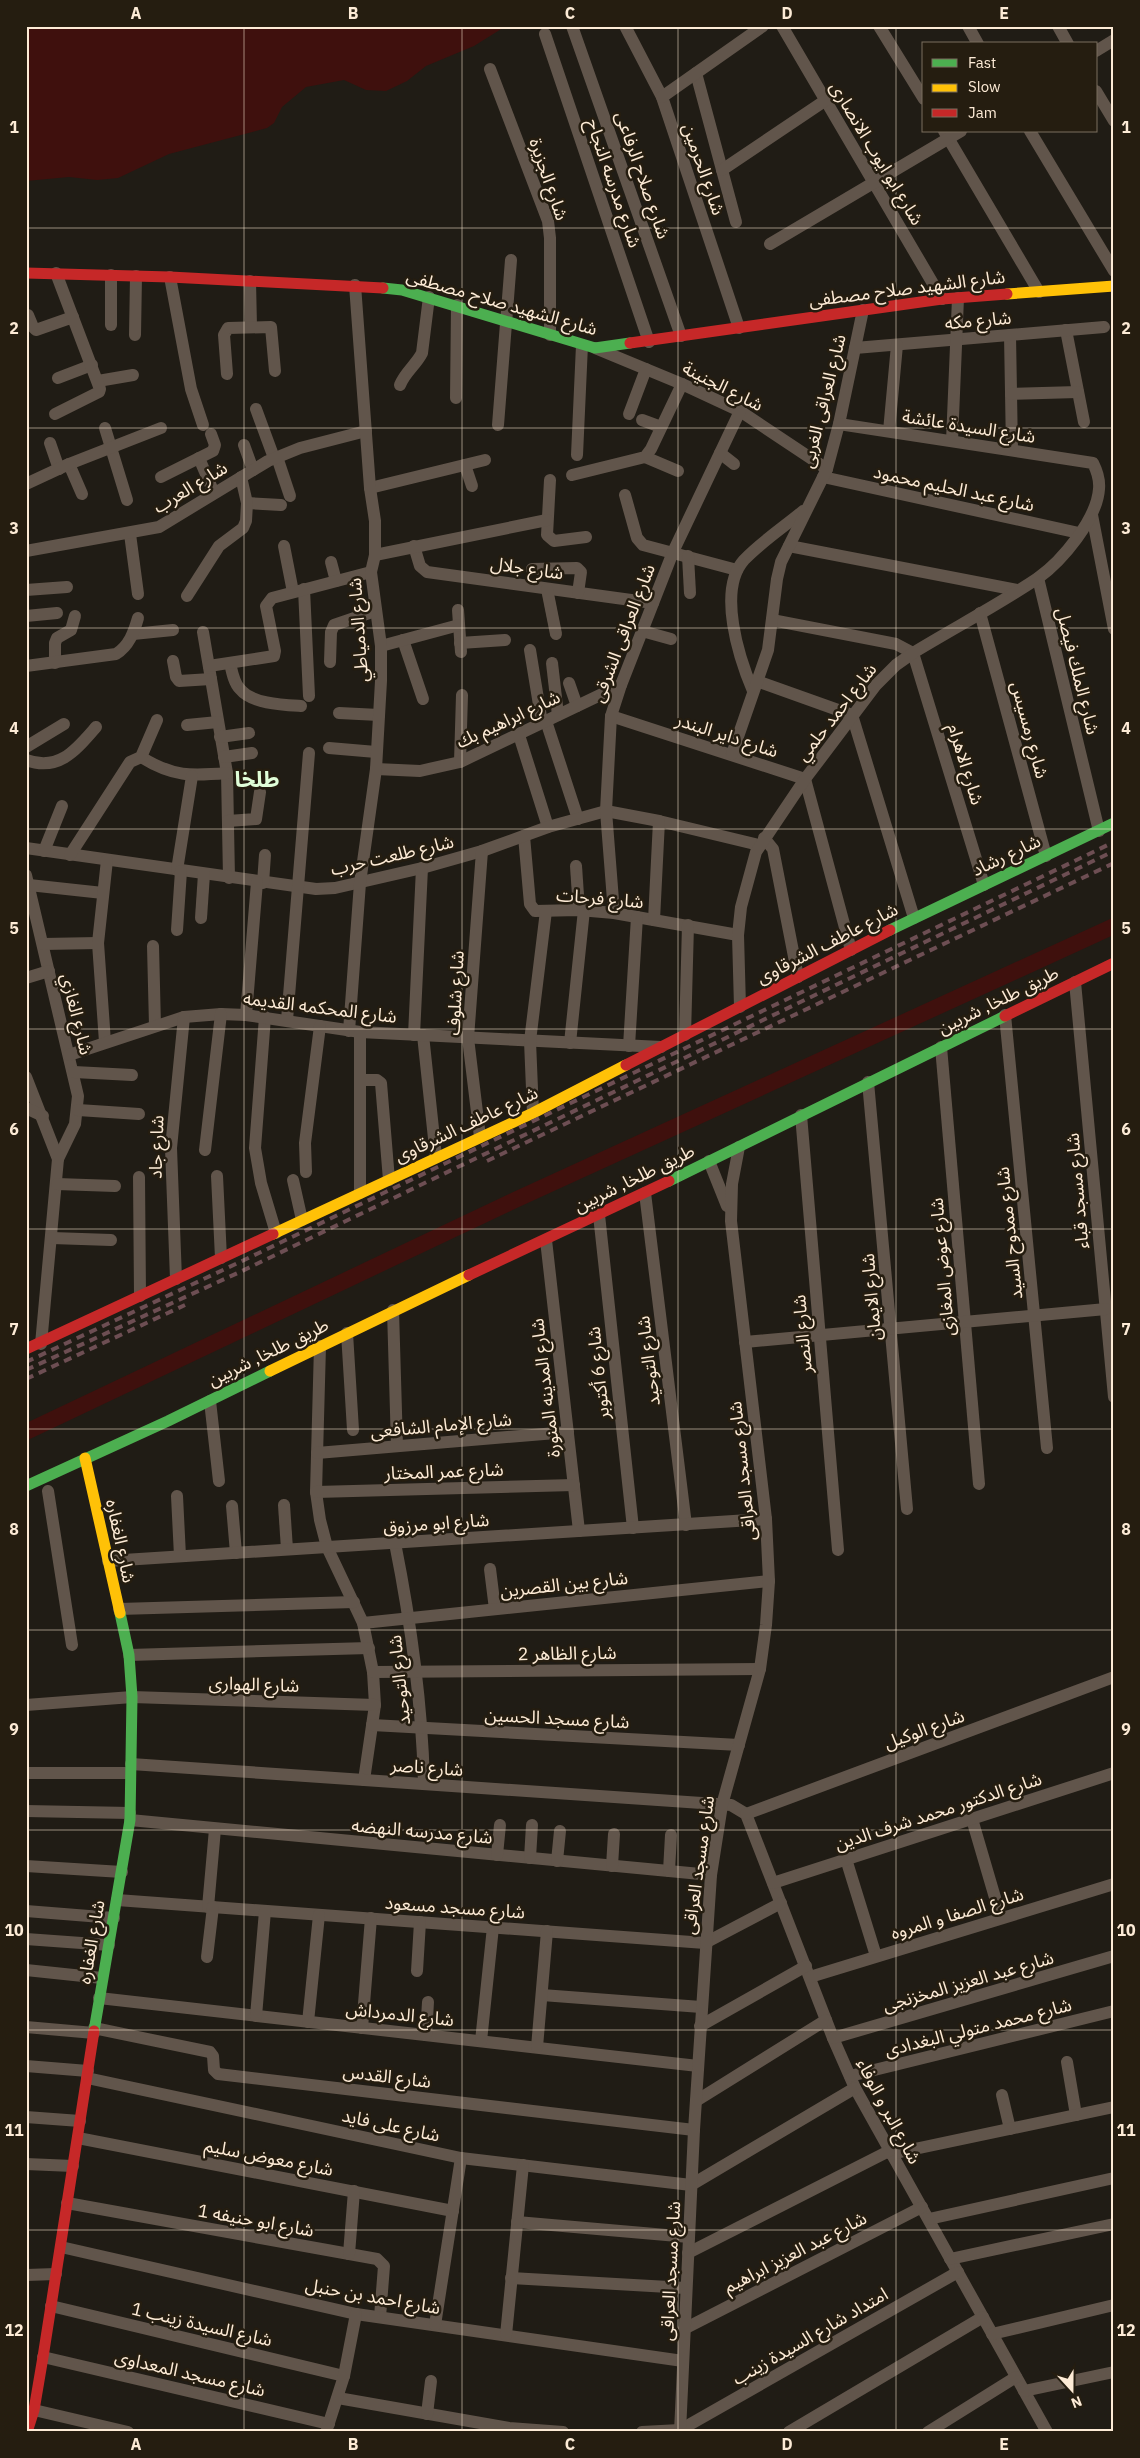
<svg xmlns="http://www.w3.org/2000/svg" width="1140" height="2458" font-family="'IBM Plex Sans','Noto Sans Arabic',sans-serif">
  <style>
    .water { fill: #3f100d }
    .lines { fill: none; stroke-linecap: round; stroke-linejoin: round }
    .canal { stroke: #3f100d; stroke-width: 16 }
    .street { stroke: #61554b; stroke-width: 12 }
    .fast { stroke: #4caf50; stroke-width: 11 }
    .slow { stroke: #ffc107; stroke-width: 11 }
    .jam { stroke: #c62828; stroke-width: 11 }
    .rail { stroke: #6d4e53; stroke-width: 4; stroke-dasharray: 8 6; stroke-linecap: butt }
    .grid { fill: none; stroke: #fdebd6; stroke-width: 1; stroke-opacity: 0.55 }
    .labels { text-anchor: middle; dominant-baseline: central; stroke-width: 5; stroke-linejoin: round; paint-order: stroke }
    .street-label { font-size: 18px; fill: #fdebd6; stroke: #251d10 }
    .district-label { font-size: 22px; font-weight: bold; fill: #e0fed8; stroke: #251d10 }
    .neatline { fill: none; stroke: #fdebd6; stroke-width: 2 }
    .grid-label { font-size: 16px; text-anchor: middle; font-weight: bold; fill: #fdebd6 }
  </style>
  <rect width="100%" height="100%" fill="#201c15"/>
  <path class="water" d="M26,26H506L474,46L426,66L407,81L386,91L366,90L344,80L306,87L282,107L274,123L267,128L169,154L118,178L97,180L69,177L26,181Z"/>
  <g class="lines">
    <path class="canal" d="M26,1432L515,1200L1114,926"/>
    <g class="street">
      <path d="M572,26L681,336"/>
      <path d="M625,26L662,97L739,328"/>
      <path d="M782,26L942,299"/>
      <path d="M879,26L924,99"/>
      <path d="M968,26L978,44"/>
      <path d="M1058,26L1068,44"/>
      <path d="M545,34L649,342"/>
      <path d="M1096,51L1114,40"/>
      <path d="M490,69L548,221L550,238V335"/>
      <path d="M696,73L736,222"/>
      <path d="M1096,91L1114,121"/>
      <path d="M662,97L763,26"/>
      <path d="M944,131L1039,292"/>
      <path d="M1030,131L1114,271"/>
      <path d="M722,170L826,100"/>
      <path d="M770,244L961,131"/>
      <path d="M170,277L191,389L203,425"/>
      <path d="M250,281L251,327"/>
      <path d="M28,315L33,327L36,330L73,317"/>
      <path d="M111,325V275"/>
      <path d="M1066,330L1084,422"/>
      <path d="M135,335L136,276"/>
      <path d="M1010,335L1012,450"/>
      <path d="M595,348L682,384L740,411L827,469"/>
      <path d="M855,348L1104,327"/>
      <path d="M227,374L224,335L228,328L271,327L275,371"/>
      <path d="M58,378L92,365"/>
      <path d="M98,381L133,375"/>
      <path d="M400,385C405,372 416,365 422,353L429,297"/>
      <path d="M1011,394L1078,392"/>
      <path d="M456,398L457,305"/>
      <path d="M256,409L274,458"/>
      <path d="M55,414L99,392L100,389L56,273"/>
      <path d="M629,414L646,369"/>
      <path d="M642,420L661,427"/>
      <path d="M498,425L511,260"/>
      <path d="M105,428L127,500"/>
      <path d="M889,431L897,345"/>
      <path d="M952,441L958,298"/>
      <path d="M50,443L59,469"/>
      <path d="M244,445L253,470"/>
      <path d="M720,453L734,464"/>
      <path d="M577,455L582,345"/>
      <path d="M277,457L290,496"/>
      <path d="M645,457L678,471"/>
      <path d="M199,458L214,493"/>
      <path d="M69,464L82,494"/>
      <path d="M465,465L472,486"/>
      <path d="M572,475L645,457L651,449L682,384"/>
      <path d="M161,477L213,451L215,445L211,434"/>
      <path d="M823,477L1079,533"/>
      <path d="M550,480L547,535L554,541L586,537"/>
      <path d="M26,484L69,464L161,428"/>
      <path d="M370,488L485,460"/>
      <path d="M625,495L637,538L643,545L737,570"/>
      <path d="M247,503L281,505"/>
      <path d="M1092,515L1114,629"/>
      <path d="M130,534L138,594"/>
      <path d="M284,546L293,592"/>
      <path d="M414,546L420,566L427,572L653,603"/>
      <path d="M789,546L1017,590"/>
      <path d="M26,551L159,527L268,461L300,448L366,431"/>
      <path d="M375,555L547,520"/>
      <path d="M688,556L690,593"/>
      <path d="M331,562L336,581"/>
      <path d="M532,569L577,568L581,572L578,593"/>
      <path d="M1038,578L1099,831"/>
      <path d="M304,589L309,696"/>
      <path d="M547,589L556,634"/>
      <path d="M26,590L67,587"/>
      <path d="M187,596L219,546L243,528L246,521L247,503L241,477"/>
      <path d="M458,610L461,652"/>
      <path d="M980,613L1046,856"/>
      <path d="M26,616L57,613"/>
      <path d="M772,620L896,644L913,653L984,885"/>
      <path d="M642,631L671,639"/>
      <path d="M203,632L227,773L229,878"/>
      <path d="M133,634L173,630"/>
      <path d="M403,640L423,699"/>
      <path d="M460,643L505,640"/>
      <path d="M381,646L459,625"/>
      <path d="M530,650L542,723"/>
      <path d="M173,661L176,677L179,681L211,679"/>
      <path d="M330,662L331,632L334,625L375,611"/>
      <path d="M55,663V643L57,638L71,630L75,616"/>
      <path d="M230,663C232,672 234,683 240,689C252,704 283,705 301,706"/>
      <path d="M552,663L558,715"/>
      <path d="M26,666L116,654C129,646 134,632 138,618"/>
      <path d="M209,666L274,656L275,651L266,606L272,598L371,572"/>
      <path d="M757,681L852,715L914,918"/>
      <path d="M569,683L577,706"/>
      <path d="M753,691C739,658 717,590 744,560C761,542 784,527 803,511"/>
      <path d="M339,713L379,715"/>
      <path d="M611,716L805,779L851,950"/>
      <path d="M546,721L578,819"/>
      <path d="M187,725L218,722"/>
      <path d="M519,735L548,827"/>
      <path d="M220,737L249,733"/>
      <path d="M26,747L64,724"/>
      <path d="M329,748L376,752"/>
      <path d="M732,754L768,650L777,579L781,562L827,469L839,424L863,310"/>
      <path d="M141,757C173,777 191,776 227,773"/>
      <path d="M224,757L252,753"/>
      <path d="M26,760C59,772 76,750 96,727"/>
      <path d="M460,762L462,695"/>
      <path d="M376,769L420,771L460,762L621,685"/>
      <path d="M228,821L256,819L260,792"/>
      <path d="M524,836L530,904L535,911L579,910L614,913L738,935"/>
      <path d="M764,838L773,849L798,977"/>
      <path d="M26,848L316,889L335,888L422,868L482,851L548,827L606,811L659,821L759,845"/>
      <path d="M44,851L62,806"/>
      <path d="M70,855L130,762L141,757L157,720"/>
      <path d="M576,866L579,910"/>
      <path d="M177,870L192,776"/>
      <path d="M26,875L78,1096L75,1124L58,1159"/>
      <path d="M263,883L265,855"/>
      <path d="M29,885L103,893"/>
      <path d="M614,913L606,811L611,716L621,685L673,552L740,411"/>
      <path d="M201,918L204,874"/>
      <path d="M654,920L659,821"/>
      <path d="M177,930L181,871"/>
      <path d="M43,944L98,943"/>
      <path d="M153,946L155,1026"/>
      <path d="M26,978L49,971"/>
      <path d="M1075,982L1114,1397"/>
      <path d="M740,1007L738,935L741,907L756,852L805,779L876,685L896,665L913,653C954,628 998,605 1038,578C1062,561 1097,519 1099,489C1100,479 1097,471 1093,463L839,424"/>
      <path d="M246,1015L257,882"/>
      <path d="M1005,1015L1047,1448"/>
      <path d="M265,1017L255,1148L261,1183L276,1233"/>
      <path d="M287,1020L309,753"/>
      <path d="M349,1031L360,883L376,769L381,681V646L371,572L375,555V521L370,488L355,285"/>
      <path d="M414,1035L422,868"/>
      <path d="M423,1035L436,1157"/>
      <path d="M685,1035L688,925"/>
      <path d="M105,1042L98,943L107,860"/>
      <path d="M570,1043L584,910"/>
      <path d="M629,1046L637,917"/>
      <path d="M941,1047L979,1484"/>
      <path d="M69,1055L184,1017L221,1014L246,1015L360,1032L661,1047"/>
      <path d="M74,1072L132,1075"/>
      <path d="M26,1077L58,1159L41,1344"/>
      <path d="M360,1080H377L381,1083L389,1180"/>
      <path d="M868,1082L907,1509"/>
      <path d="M26,1108L43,1116"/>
      <path d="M78,1110L139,1114"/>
      <path d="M533,1113L530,1041L546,911"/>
      <path d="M801,1115L838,1550"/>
      <path d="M480,1137L468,1038L482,851"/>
      <path d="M205,1150L221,1014"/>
      <path d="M709,1161L727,1206"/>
      <path d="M306,1172L305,1143L320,1026"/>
      <path d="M217,1176L221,1258"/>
      <path d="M139,1177L140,1296"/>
      <path d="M293,1180L302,1220"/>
      <path d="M57,1184L115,1186"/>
      <path d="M360,1193V1032"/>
      <path d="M645,1193L686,1525"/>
      <path d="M599,1215L633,1528"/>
      <path d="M52,1238L111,1240"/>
      <path d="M546,1240L579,1531"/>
      <path d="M176,1279L171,1148L184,1017"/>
      <path d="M393,1310L397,1446"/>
      <path d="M347,1333L353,1430"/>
      <path d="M745,1342L1106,1309"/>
      <path d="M320,1346L316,1492L320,1520L327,1547L363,1623L373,1672L375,1705L364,1780"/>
      <path d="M210,1401L219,1481"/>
      <path d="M317,1453L568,1432"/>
      <path d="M48,1491L72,1645"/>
      <path d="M316,1492L574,1485"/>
      <path d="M177,1496L180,1556"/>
      <path d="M284,1505L287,1549"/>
      <path d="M232,1506L236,1553"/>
      <path d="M395,1543C411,1623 422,1702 424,1784"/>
      <path d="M108,1561L766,1519"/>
      <path d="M490,1569L495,1609"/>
      <path d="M119,1609L354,1602"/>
      <path d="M363,1623L769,1581"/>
      <path d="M129,1655L369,1648"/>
      <path d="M373,1672L760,1669"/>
      <path d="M26,1705L132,1697L375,1705"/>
      <path d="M372,1725L739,1745"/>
      <path d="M131,1764L731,1805L746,1814L833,2038L855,2088L1047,2432"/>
      <path d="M26,1773H130"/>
      <path d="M26,1811L130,1813"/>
      <path d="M746,1814L1114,1677"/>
      <path d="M972,1819L1001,1918"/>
      <path d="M130,1820L711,1875"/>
      <path d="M497,1855L500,1825"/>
      <path d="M530,1858L532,1825"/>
      <path d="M846,1859L876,1956"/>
      <path d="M557,1861L560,1831"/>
      <path d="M26,1866L122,1872"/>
      <path d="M612,1866L614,1834"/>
      <path d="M669,1871L671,1835"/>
      <path d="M773,1883L1114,1773"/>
      <path d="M117,1900L705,1943L781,1903"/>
      <path d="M208,1907L215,1829"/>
      <path d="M26,1911L114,1918"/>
      <path d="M26,1939L109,1945"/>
      <path d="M207,1957L213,1907"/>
      <path d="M26,1970L102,1978"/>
      <path d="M417,1971L420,1922"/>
      <path d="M810,1977L1114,1884"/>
      <path d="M542,1995L701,2007"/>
      <path d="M99,1998L698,2066"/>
      <path d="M256,2016L265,1911"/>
      <path d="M308,2022L319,1915"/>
      <path d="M700,2026L806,1966"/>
      <path d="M26,2027L94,2033"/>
      <path d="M94,2028L210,2052L213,2056L214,2070L218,2074L694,2130"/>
      <path d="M362,2028L371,1918"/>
      <path d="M426,2035L428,2002"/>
      <path d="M833,2038L1114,1956"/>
      <path d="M481,2041L493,1927"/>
      <path d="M537,2047L547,1931"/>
      <path d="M1067,2062L1076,2115"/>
      <path d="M26,2066L88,2071"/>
      <path d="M850,2076L1114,2011"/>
      <path d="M87,2078L461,2158L691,2185L855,2088"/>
      <path d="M1002,2095L1010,2129"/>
      <path d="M696,2101L826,2020"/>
      <path d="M26,2117L80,2121"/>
      <path d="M78,2138L453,2211"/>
      <path d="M891,2154L1114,2107"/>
      <path d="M26,2164L73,2166"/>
      <path d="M67,2203L377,2259L384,2266L380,2317"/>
      <path d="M929,2219L1114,2178"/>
      <path d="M517,2222L689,2237"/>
      <path d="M61,2247L356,2314L683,2361"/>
      <path d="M688,2253L889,2151"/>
      <path d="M349,2254L354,2191"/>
      <path d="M950,2259L1114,2224"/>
      <path d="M26,2275L56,2274"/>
      <path d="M511,2278L686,2288"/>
      <path d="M51,2306L344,2376"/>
      <path d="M435,2325L461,2158"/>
      <path d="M684,2329L922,2207"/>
      <path d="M992,2334L1114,2305"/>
      <path d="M506,2335L523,2165"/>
      <path d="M43,2357L329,2424"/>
      <path d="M1024,2391L1114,2372"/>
      <path d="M338,2398L509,2428L563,2432"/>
      <path d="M34,2410L128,2432"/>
      <path d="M427,2414L431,2381"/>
      <path d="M327,2429L344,2376L356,2314"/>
      <path d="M642,2432L680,2430L958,2272"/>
      <path d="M680,2432L694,2130L711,1875L722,1805L760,1669L766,1625L769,1581L766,1519L731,1221L732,1184L739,1147"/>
      <path d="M789,2432L983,2317"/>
      <path d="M928,2432L1016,2377"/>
    </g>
    <g class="fast">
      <path d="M383,288L402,290L595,348L630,343"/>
      <path d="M890,930L1114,823"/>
      <path d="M669,1181L1005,1016"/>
      <path d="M26,1486L168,1421L270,1371"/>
      <path d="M94,2031L130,1820L132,1697L129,1655L120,1613"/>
    </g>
    <g class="slow">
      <path d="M1007,294L1114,286"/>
      <path d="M273,1234L533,1113L626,1065"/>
      <path d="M270,1371L469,1275"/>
      <path d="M85,1458L120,1613"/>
    </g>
    <g class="jam">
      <path d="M26,273L170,277L383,288"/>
      <path d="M630,343L942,299L1007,294"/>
      <path d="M1005,1016L1114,963"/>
      <path d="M626,1065L890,930"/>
      <path d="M469,1275L669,1181"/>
      <path d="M26,1349L273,1234"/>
      <path d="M27,2432L34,2410L43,2357L94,2031"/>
    </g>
    <g class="rail">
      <path d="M487,1161L1114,863"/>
      <path d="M26,1362L240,1262L1114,842"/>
      <path d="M26,1370L242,1271L1114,851"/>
      <path d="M26,1379L185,1305"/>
    </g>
  </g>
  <path class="grid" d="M244,26V2432M462,26V2432M678,26V2432M896,26V2432M26,228H1114M26,428H1114M26,628H1114M26,829H1114M26,1029H1114M26,1229H1114M26,1429H1114M26,1630H1114M26,1830H1114M26,2030H1114M26,2230H1114"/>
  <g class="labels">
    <g class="street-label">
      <text transform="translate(877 153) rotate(59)">شارع ابو ايوب الانصارى</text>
      <text transform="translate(704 169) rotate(71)">شارع الحرمين</text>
      <text transform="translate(643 175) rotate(71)">شارع صلاح الرفاعى</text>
      <text transform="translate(549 179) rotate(71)">شارع الجزيرة</text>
      <text transform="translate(614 183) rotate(71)">شارع مدرسه النجاح</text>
      <text transform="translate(907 288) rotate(-7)">شارع الشهيد صلاح مصطفى</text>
      <text transform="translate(502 302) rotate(16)">شارع الشهيد صلاح مصطفى</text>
      <text transform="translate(978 320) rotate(-5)">شارع مكه</text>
      <text transform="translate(723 386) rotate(27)">شارع الجنينة</text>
      <text transform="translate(823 401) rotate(-76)">شارع العراقى الغربى</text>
      <text transform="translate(969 426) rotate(9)">شارع السيدة عائشة</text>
      <text transform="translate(190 487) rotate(-31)">شارع العرب</text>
      <text transform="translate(954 488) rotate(12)">شارع عبد الحليم محمود</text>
      <text transform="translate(527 568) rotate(8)">شارع جلال</text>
      <text transform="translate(358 630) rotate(-94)">شارع الدمياطي</text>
      <text transform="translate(623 633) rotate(-69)">شارع العراقى الشرقى</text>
      <text transform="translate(1078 671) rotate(76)">شارع الملك فيصل</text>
      <text transform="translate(836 712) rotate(-52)">شارع احمد حلمي</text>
      <text transform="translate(508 719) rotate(-25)">شارع ابراهيم بك</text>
      <text transform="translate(1030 730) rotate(75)">شارع رمسيس</text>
      <text transform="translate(727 735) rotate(18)">شارع داير البندر</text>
      <text transform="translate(966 764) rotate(73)">شارع الاهرام</text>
      <text transform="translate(392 855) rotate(-13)">شارع طلعت حرب</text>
      <text transform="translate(1006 855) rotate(-25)">شارع رشاد</text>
      <text transform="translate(600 898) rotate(5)">شارع فرحات</text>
      <text transform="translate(827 943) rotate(-27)">شارع عاطف الشرقاوى</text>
      <text transform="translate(455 993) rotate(-87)">شارع شلوف</text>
      <text transform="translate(998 1000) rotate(-26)">طريق طلخا, شربين</text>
      <text transform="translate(320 1007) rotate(7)">شارع المحكمه القديمه</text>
      <text transform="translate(77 1014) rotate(76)">شارع الغازي</text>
      <text transform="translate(466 1124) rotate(-25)">شارع عاطف الشرقاوى</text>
      <text transform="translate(156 1147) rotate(-88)">شارع جاد</text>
      <text transform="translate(634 1178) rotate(-26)">طريق طلخا, شربين</text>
      <text transform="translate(1077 1191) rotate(-95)">شارع مسجد قباء</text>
      <text transform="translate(1009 1233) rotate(-96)">شارع ممدوح السيد</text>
      <text transform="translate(942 1267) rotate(-95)">شارع عوض المغازى</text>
      <text transform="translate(871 1297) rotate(-95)">شارع الايمان</text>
      <text transform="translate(802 1334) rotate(-95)">شارع النصر</text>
      <text transform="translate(268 1352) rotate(-26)">طريق طلخا, شربين</text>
      <text transform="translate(648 1361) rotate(-97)">شارع التوحيد</text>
      <text transform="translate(598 1373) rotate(-96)">شارع 6 أكتوبر</text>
      <text transform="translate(545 1388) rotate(-97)">شارع المدينه المنورة</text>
      <text transform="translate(441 1425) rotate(-5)">شارع الإمام الشافعى</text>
      <text transform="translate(444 1471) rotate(-2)">شارع عمر المختار</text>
      <text transform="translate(742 1471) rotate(-96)">شارع مسجد العراقى</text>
      <text transform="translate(436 1523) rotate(-4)">شارع ابو مرزوق</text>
      <text transform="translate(121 1541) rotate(78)">شارع الغفاره</text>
      <text transform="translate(564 1584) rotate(-6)">شارع بين القصرين</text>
      <text transform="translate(567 1653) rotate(-1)">شارع الظاهر 2</text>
      <text transform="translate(399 1680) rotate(-96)">شارع التوحيد</text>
      <text transform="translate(254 1684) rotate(2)">شارع الهوارى</text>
      <text transform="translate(557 1718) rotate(3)">شارع مسجد الحسين</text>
      <text transform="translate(924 1729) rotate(-20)">شارع الوكيل</text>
      <text transform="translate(427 1767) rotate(4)">شارع ناصر</text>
      <text transform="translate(938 1811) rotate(-18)">شارع الدكتور محمد شرف الدين</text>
      <text transform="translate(422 1831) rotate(5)">شارع مدرسه النهضه</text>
      <text transform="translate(698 1865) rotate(-82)">شارع مسجد العراقى</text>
      <text transform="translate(455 1907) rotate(4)">شارع مسجد مسعود</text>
      <text transform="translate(957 1913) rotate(-17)">شارع الصفا و المروه</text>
      <text transform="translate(91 1942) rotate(-80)">شارع الغفاره</text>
      <text transform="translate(968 1981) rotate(-16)">شارع عبد العزيز المخزنجى</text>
      <text transform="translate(400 2014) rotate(6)">شارع الدمرداش</text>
      <text transform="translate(978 2027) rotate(-14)">شارع محمد متولي البغدادى</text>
      <text transform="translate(387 2076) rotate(7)">شارع القدس</text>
      <text transform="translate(889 2111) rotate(62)">شارع البر و الوفاء</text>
      <text transform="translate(391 2125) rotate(12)">شارع على فايد</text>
      <text transform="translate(269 2157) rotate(11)">شارع معوض سليم</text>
      <text transform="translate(256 2220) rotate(10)">شارع ابو حنيفه 1</text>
      <text transform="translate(795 2252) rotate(-27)">شارع عبد العزيز ابراهيم</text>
      <text transform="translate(670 2271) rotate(-87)">شارع مسجد العراقى</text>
      <text transform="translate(373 2296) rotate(10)">شارع احمد بن حنبل</text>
      <text transform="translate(202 2324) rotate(13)">شارع السيدة زينب 1</text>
      <text transform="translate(810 2336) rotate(-30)">امتداد شارع السيدة زينب</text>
      <text transform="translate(190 2373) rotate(13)">شارع مسجد المعداوى</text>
    </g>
    <g class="district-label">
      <text x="257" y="778">طلخا</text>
    </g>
  </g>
  <rect width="1140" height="2458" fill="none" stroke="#251d10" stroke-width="55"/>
  <rect x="922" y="42" width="175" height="90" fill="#251d10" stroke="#7b6f5f"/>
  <rect x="932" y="59" width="25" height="8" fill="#4caf50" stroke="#7b6f5f"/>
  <text x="968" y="68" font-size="15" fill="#fdebd6">Fast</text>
  <rect x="932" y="84" width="25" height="8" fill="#ffc107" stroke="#7b6f5f"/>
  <text x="968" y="92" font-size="15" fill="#fdebd6">Slow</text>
  <rect x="932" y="109" width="25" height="8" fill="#c62828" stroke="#7b6f5f"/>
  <text x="968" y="118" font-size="15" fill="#fdebd6">Jam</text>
  <g transform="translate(1072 2390) rotate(159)" stroke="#251d10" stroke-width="4" paint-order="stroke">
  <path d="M0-4L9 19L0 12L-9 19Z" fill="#fdebd6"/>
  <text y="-8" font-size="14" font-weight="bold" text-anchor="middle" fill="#fdebd6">N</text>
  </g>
  <rect x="28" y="28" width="1084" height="2402" class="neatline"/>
  <g class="grid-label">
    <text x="136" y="19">A</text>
    <text x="353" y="19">B</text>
    <text x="570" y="19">C</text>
    <text x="787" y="19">D</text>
    <text x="1004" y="19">E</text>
    <text x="14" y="133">1</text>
    <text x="1126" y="133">1</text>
    <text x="14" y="334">2</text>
    <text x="1126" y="334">2</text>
    <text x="14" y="534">3</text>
    <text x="1126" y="534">3</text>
    <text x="14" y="734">4</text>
    <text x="1126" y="734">4</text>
    <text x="14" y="934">5</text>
    <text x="1126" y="934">5</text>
    <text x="14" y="1135">6</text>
    <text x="1126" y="1135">6</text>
    <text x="14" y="1335">7</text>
    <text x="1126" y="1335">7</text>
    <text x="14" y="1535">8</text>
    <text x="1126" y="1535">8</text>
    <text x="14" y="1735">9</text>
    <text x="1126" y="1735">9</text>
    <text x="14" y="1936">10</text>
    <text x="1126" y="1936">10</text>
    <text x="14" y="2136">11</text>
    <text x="1126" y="2136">11</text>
    <text x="14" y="2336">12</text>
    <text x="1126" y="2336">12</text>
    <text x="136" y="2450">A</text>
    <text x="353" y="2450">B</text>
    <text x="570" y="2450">C</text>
    <text x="787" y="2450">D</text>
    <text x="1004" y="2450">E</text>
  </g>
</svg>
